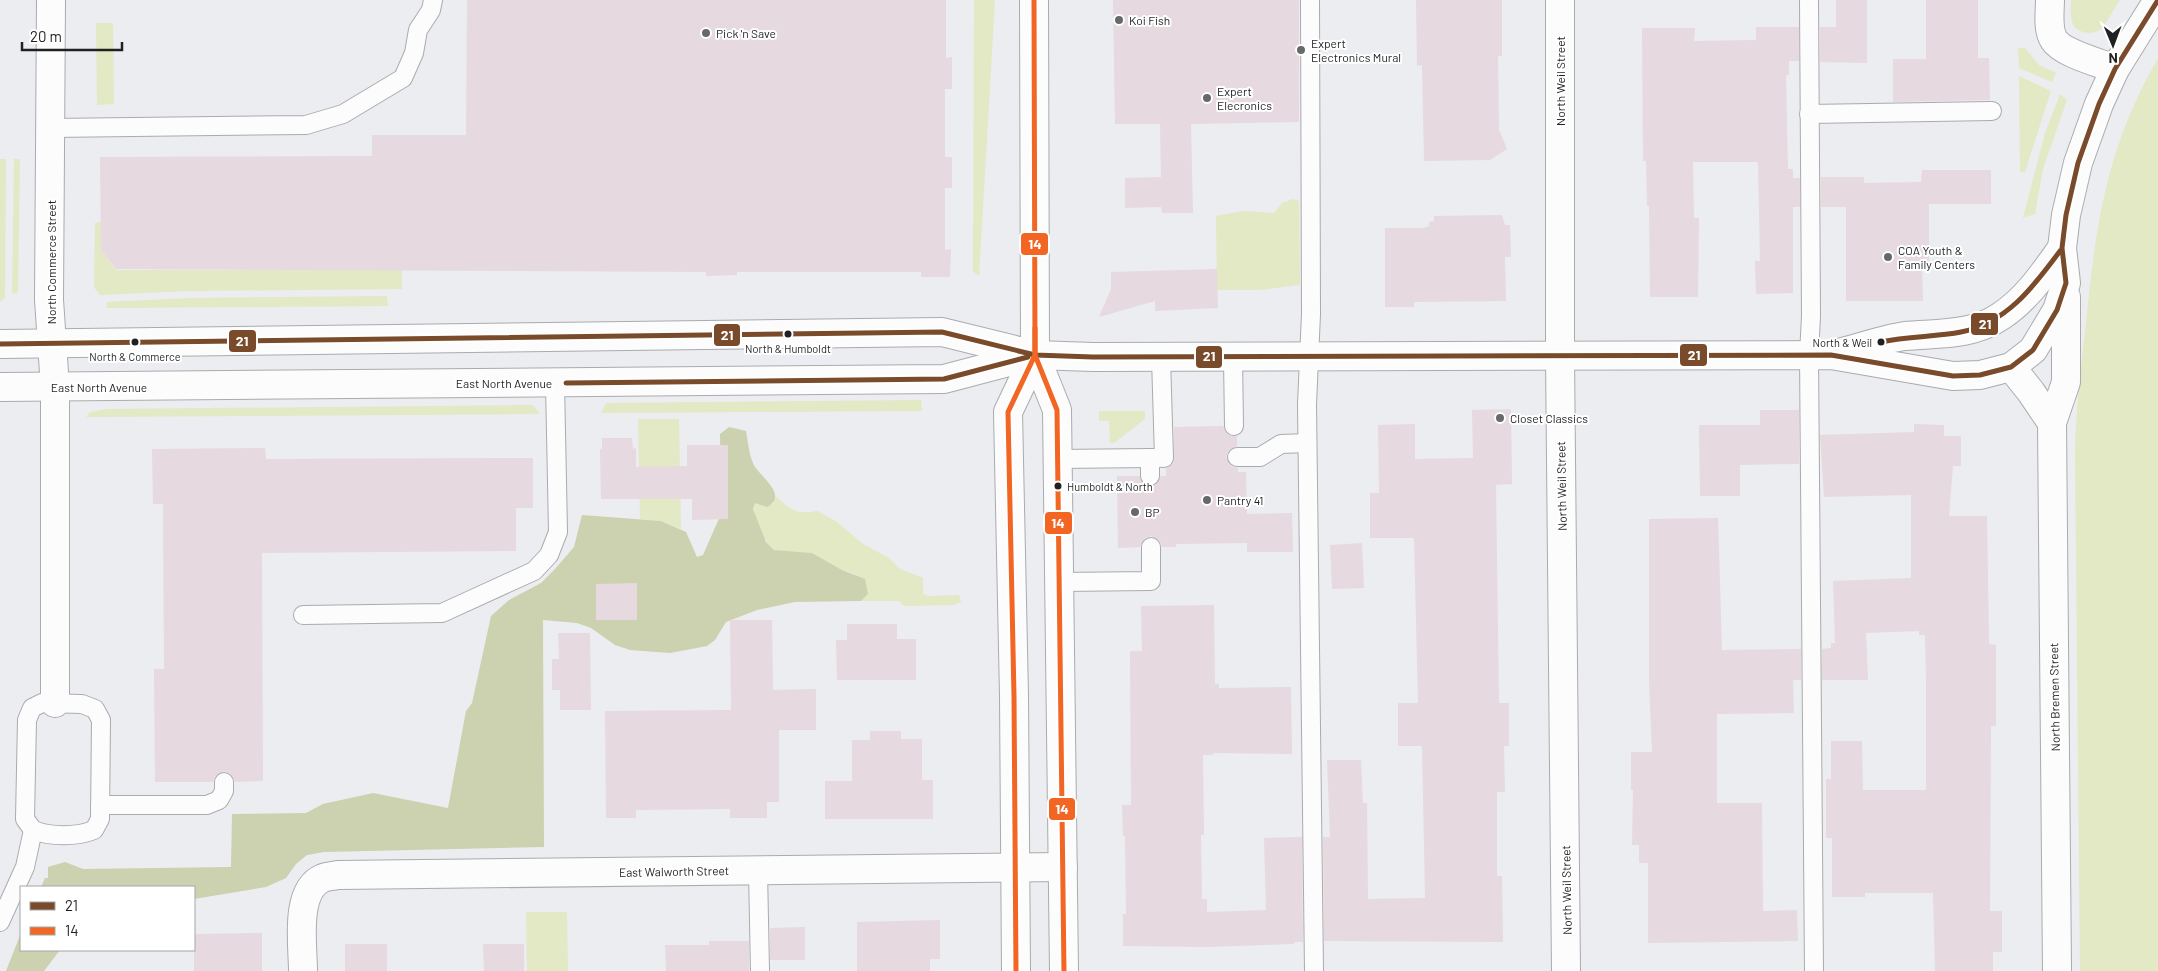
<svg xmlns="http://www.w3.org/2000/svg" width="2158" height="971" font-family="Barlow,sans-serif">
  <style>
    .green { fill: #e3e8c5 }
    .forest { fill: #ccd1af }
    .building { fill: #e6d9e0 }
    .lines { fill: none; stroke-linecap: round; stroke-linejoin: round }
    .service-casing { stroke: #aaabad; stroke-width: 20 }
    .minor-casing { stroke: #aaabad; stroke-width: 30 }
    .tertiary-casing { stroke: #aaabad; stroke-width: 30 }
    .secondary-casing { stroke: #aaabad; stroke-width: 30 }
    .service { stroke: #fcfcfd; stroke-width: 18 }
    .minor { stroke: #fcfcfd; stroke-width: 28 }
    .tertiary { stroke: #fcfcfd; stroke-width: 28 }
    .secondary { stroke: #fcfcfd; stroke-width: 28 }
    .bus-1-casing { stroke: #fff; stroke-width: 9 }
    .bus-2-casing { stroke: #fff; stroke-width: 9 }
    .bus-1 { stroke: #7a4b2a; stroke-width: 5 }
    .bus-2 { stroke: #f26522; stroke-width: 5 }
    .poi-dot { fill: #66686a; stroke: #fff; stroke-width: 2 }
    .bus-dot { fill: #1f2022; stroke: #fff; stroke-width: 2 }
    .labels { text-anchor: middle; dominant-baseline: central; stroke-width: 4; stroke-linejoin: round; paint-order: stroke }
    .bus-label { font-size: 11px; fill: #1f2022; stroke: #fff }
    .poi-label { font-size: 12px; fill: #1f2022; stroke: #fff; text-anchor: start }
    .street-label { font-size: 12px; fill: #1f2022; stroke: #fff }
    .line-badge { stroke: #fff; stroke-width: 2 }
    .badge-label { font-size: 14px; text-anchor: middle; font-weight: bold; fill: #fff }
  </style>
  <rect width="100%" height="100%" fill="#ebedf0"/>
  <g class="green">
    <path d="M974,0H995L979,276L973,271Z"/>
    <path d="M2071,0H2120C2114,9 2109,18 2103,27C2096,36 2077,34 2073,24C2070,17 2071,7 2071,0Z"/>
    <path d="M96,23H113L114,104L97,105Z"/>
    <path d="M2018,48H2025L2039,65L2056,73L2052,82L2019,68Z"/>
    <path d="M2158,58V971H2080L2075,451C2076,408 2081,366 2086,323C2096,222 2107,147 2158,58Z"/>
    <path d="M2019,76L2051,91L2025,172H2020Z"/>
    <path d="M2060,94L2067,100L2043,169L2035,214L2023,218L2045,133Z"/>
    <path d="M0,159H6L5,298L0,302Z"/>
    <path d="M14,159H20L18,292L12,294Z"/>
    <path d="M1293,199L1299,201L1300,285L1260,290H1217L1216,216L1243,211L1274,213L1282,203Z"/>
    <path d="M101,222V250L116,270H402V289L189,291L100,295L94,287L95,223Z"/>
    <path d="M387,296L388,306L106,308L107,302L190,298Z"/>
    <path d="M921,400L922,411L601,413L606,403Z"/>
    <path d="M533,405L540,414L86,417L90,412L108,409Z"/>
    <path d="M1099,411H1145V419L1114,443H1110L1109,421H1099Z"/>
    <path d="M638,419H679L681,529L661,521L640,519Z"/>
    <path d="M776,497C792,510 796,515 817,511L837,522L863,544L889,558L900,569L923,578V594L929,596L959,595L961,602L954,605L904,606L899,601H861L868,594L855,574L842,570L812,553L774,550C764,540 750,518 755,503L773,504Z"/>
    <path d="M526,912H567L568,971H527Z"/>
  </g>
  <g class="forest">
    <path d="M729,427L746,431C748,442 749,454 753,463C758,476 790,495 767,507L755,503L753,509L766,542L774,550L812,553L842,570L865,579L868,594L861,601L795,602L757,610L726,622L715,640L707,646L670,653L630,650L615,645L591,628L577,623L543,620L544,847L324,852L307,855L296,864L286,878L266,887L194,899V887H41L45,878H48V867L65,862L83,869L231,867L232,814L306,813L323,804L373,793L448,808L466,711L472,703L491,616L509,600L541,583L555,569L574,547L582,515L661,521L686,532L697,557L703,555L721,514L720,434Z"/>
    <path d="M21,933V950H60L44,971H6Z"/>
  </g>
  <g class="building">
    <path d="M467,0H946V58L952,57V89H945V157H952V188H945V250L951,249L950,277H921V272H737V275L706,276V272L116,269L101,250L100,157L372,156V135H466Z"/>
    <path d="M1113,0H1299V122L1191,124L1193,213H1162L1161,207L1125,208V178L1161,177L1160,124H1115Z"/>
    <path d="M1416,0H1502V56H1498L1499,130L1507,149L1490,160L1424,161L1422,65L1417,66Z"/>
    <path d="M1836,0H1867V63L1820,62V27H1836Z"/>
    <path d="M1926,0H1978V58H1989L1990,100L1893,102V59H1926Z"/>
    <path d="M1756,27H1799V61H1789V75H1786L1788,169H1793V178H1800V207H1793V293L1756,294L1755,261H1760L1758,162H1693L1694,218H1699L1698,297H1650L1649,206H1647L1646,161H1643L1642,28H1695L1694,41L1756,40Z"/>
    <path d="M1922,170H1991V204H1929V266L1922,265L1923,301H1846V207H1821V177H1864V183L1921,182Z"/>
    <path d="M1502,215L1505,225H1510L1511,257H1505L1506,301L1414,302V307H1385V228H1424L1429,226V222L1434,221V216Z"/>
    <path d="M1217,269L1218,308L1155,311V301L1099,317L1111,289V272Z"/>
    <path d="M1511,409L1512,484L1496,485L1499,703H1509V746H1504L1505,792H1497V876H1502L1503,942L1324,941L1323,837H1330L1327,760H1361L1363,803H1367L1368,899L1425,898L1422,746H1398V703H1418L1414,538H1370V493H1379L1378,425L1415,424V459L1473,458L1472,410Z"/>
    <path d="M1760,410H1799V464L1740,465V496H1700L1699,425H1760Z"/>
    <path d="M1914,424L1944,425V436H1961V466H1953L1949,516H1987L1989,644L1996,645V726H1991L1990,911H2002V952H1993V971H1935L1933,893H1865V897H1832V838H1826V779H1831V741H1862L1863,790H1926V679L1925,635H1919V631L1866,633L1868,680H1822V649L1831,648V643H1835L1833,581L1911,578V495L1824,497L1820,435L1914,432Z"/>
    <path d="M1223,426L1228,435L1237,436V446L1228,451L1226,457L1231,466L1238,468V472H1246L1247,514L1292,513L1293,552H1247V543L1176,544V547H1162L1160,541L1151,536L1145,538L1140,547L1118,548L1117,476H1139L1144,485H1155L1161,476H1166V468L1174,463V427Z"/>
    <path d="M602,438H632L633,449L636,448V467L687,466V445H728V519L692,520V499H601L600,449H602Z"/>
    <path d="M265,448L266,459L533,458V508H516V551L262,553L263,781L235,782L230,773L224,771L215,776L213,782H155L154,669H164L163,504H153L152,449Z"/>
    <path d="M1718,518L1722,650L1801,649V680H1793L1794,713L1717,714V803H1762L1763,911L1797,910L1798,941L1648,943V863H1639V845H1632L1633,790H1631V752H1652L1649,681V519Z"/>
    <path d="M1362,543L1364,588L1332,589L1330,545Z"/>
    <path d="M637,583V620H596V584Z"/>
    <path d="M1214,605L1215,684H1219V688L1291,687L1292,754L1213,753V755H1203L1204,835H1201L1202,899H1207V912L1266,910L1264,838L1302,837L1303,942H1294V944L1207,947L1123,946V914H1126L1125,836H1123L1122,805H1131L1130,651H1142L1141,606Z"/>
    <path d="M730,620H772L773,690L816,689V730H779V802H767V818H730V809L636,810V818H606L605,711L731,710Z"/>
    <path d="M847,624H897V639H916V680H837L836,640H847Z"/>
    <path d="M558,633H590L591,710H560V690H552V659H559Z"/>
    <path d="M870,731H901V739H922V780H933V819H825V781H852V740H870Z"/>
    <path d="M940,920V959H930V971H857V922Z"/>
    <path d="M805,927V960H770V928Z"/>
    <path d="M262,933V971H194V934Z"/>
    <path d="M709,941H749V971H666L665,945H709Z"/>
    <rect x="345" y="944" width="42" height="27"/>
    <path d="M483,944H524V971H484Z"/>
  </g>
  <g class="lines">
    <defs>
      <g id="service">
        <path d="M1310,0L1311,314L1307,404L1314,971"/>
        <path d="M1809,0L1811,316L1809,355L1814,971"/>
        <path d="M1809,114L1992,111"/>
        <path d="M51,128L306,125L343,114L403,78L414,53L418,30L431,10L433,0"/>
        <path d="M1161,358L1164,458"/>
        <path d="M1233,358L1234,426"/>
        <path d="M1237,457H1260L1281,444L1307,443"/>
        <path d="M1058,459L1150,458"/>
        <path d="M1150,476V458H1160"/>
        <path d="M1060,582L1151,581V547"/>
        <path d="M303,615L442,613L534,571L549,555L558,532L555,383"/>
        <path d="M100,805H207L219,800L224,791V782"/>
        <path d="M758,870L760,971"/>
        <path d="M0,922L25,867L33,830L25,819L27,720L32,708L42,703L82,704L95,709L101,720L100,819L94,830C76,837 51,837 33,830"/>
      </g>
      <g id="minor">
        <path d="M51,0L49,300L55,387V703"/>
        <path d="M1560,0V356L1566,971"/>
        <path d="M2050,0C2050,12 2047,29 2054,40C2062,53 2100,63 2115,69"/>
        <path d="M2052,423L2057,971"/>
        <path d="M303,971C303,946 294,890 323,878C327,876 333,876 338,875L1063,867"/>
      </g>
      <path id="tertiary" d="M1034,0L1035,355"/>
      <g id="secondary">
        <path d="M0,344L942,332L1035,355L1093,357L1831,355L1953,376L1980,375L2011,367L2033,350L2057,310L2066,283L2062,248L2066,215L2078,163L2099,104L2115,69L2158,0"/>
        <path d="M1838,353C1860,348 1883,339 1905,336C1938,333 1972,336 2001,316C2027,299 2044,273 2062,248"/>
        <path d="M1035,355L1057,410L1064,971"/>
        <path d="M2011,367L2031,392L2052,423"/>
        <path d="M0,387L944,379L1031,356"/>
        <path d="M2052,423L2066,382V297"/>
        <path d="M1016,971L1014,696L1008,412L1035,355"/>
      </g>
    </defs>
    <use href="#service" class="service-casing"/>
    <use href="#minor" class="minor-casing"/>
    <use href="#tertiary" class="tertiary-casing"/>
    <use href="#secondary" class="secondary-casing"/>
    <use href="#service" class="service"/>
    <use href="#minor" class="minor"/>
    <use href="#tertiary" class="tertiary"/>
    <use href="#secondary" class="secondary"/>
    <defs>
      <g id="bus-1">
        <path d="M1881,342C1908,336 1935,337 1961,332C2007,323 2034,286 2060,251"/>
        <path d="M0,344L942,332L1035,355L1093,357L1831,355L1953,376L1980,375L2011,367L2033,350L2057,310L2066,283L2062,248L2066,215L2078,163L2099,104L2115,69L2158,0"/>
        <path d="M566,383L944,379L1028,357"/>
      </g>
      <g id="bus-2">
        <path d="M1035,328V355L1057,410L1064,971"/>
        <path d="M1016,971L1014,696L1008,412L1035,355L1034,0"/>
      </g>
    </defs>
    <use href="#bus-1" class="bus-1-casing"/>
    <use href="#bus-2" class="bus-2-casing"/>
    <use href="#bus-1" class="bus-1"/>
    <use href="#bus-2" class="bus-2"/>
  </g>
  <g class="poi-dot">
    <circle cx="1119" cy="20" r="5"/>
    <circle cx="706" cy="33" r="5"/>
    <circle cx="1301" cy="50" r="5"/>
    <circle cx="1207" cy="98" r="5"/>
    <circle cx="1888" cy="257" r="5"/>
    <circle cx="1500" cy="418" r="5"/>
    <circle cx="1207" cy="500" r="5"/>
    <circle cx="1135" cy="512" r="5"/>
  </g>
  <g class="bus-dot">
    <circle cx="788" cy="334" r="4.5"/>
    <circle cx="135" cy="342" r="4.5"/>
    <circle cx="1881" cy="342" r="4.5"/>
    <circle cx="1058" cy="486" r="4.5"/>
  </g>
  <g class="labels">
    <g class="bus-label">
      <text x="1872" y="342" text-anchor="end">North &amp; Weil</text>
      <text x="788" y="348">North &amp; Humboldt</text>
      <text x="135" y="356">North &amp; Commerce</text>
      <text x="1067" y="486" text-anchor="start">Humboldt &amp; North</text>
    </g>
    <g class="poi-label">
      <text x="1129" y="20">Koi Fish</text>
      <text x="716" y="33">Pick 'n Save</text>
      <text x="1311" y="43">Expert<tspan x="1311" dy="14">Electronics Mural</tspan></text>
      <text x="1217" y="91">Expert<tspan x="1217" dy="14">Elecronics</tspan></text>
      <text x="1898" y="250">COA Youth &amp;<tspan x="1898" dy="14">Family Centers</tspan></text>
      <text x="1510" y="418">Closet Classics</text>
      <text x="1217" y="500">Pantry 41</text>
      <text x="1145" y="512">BP</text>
    </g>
    <g class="street-label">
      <text transform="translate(1560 81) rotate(-90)">North Weil Street</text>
      <text transform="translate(51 262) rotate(-90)">North Commerce Street</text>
      <text x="504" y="383">East North Avenue</text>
      <text x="99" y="387">East North Avenue</text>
      <text transform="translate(1561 486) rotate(-91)">North Weil Street</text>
      <text transform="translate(2054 697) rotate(-91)">North Bremen Street</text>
      <text transform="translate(674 871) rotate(-1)">East Walworth Street</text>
      <text transform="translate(1566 890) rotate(-91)">North Weil Street</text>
    </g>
  </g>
  <g class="line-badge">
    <rect x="1020" y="232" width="29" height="24" rx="5" fill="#f26522"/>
    <rect x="1970" y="312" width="29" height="24" rx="5" fill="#7a4b2a"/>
    <rect x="713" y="323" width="28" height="24" rx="5" fill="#7a4b2a"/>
    <rect x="228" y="329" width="29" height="24" rx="5" fill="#7a4b2a"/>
    <rect x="1679" y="343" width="29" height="24" rx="5" fill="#7a4b2a"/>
    <rect x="1195" y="345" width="28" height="24" rx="5" fill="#7a4b2a"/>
    <rect x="1044" y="511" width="29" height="24" rx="5" fill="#f26522"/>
    <rect x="1048" y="797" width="28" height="24" rx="5" fill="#f26522"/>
  </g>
  <g class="badge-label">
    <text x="1035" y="249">14</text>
    <text x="1985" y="329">21</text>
    <text x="727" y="340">21</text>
    <text x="242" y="346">21</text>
    <text x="1694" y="360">21</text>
    <text x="1209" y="361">21</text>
    <text x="1058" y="528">14</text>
    <text x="1062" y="814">14</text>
  </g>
  <rect x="20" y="886" width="175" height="65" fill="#ffffff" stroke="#a5a6a7"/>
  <rect x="30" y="902" width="25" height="8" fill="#7a4b2a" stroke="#a5a6a7"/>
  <text x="65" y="911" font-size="15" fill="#1f2022">21</text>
  <rect x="30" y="927" width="25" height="8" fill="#f26522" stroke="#a5a6a7"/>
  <text x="65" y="936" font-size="15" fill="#1f2022">14</text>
  <g transform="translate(2113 45) rotate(179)" stroke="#ffffff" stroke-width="4" paint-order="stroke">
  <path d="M0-4L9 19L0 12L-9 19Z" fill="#1f2022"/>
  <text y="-8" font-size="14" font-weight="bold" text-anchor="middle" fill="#1f2022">N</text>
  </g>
  <path d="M22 42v8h100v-8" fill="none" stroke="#1f2022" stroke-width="2.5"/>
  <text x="30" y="42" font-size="15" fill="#1f2022" stroke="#ffffff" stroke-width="4" paint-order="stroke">20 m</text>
</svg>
